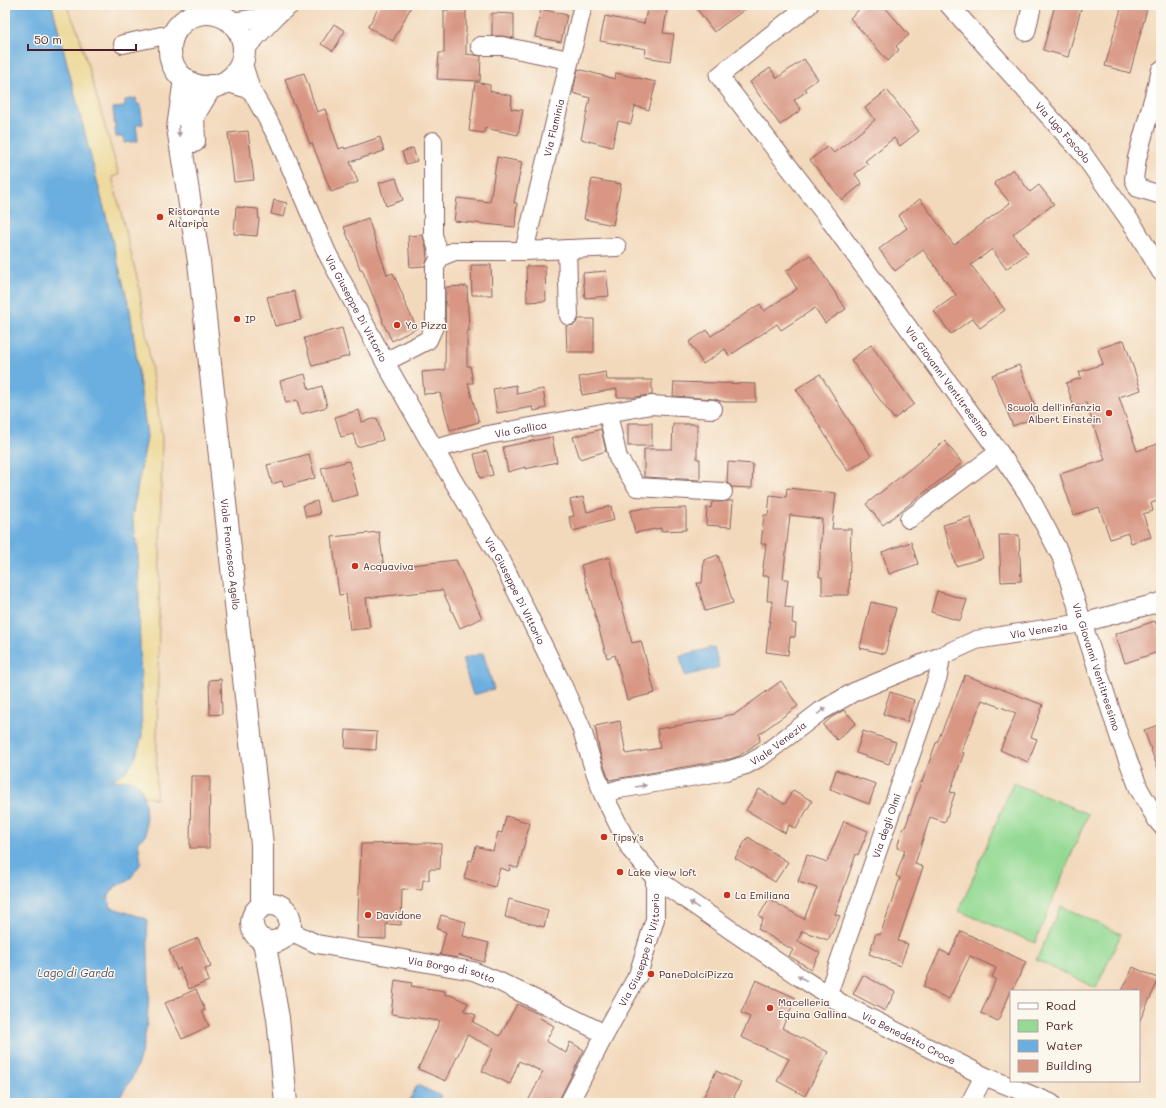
<svg xmlns="http://www.w3.org/2000/svg" width="1166" height="1108" font-family="Mali,sans-serif">
  <style>
    .green { fill: #94da94; stroke: #6f7c60 }
    .sand { fill: #eeda9e; stroke: #9c7c64 }
    .water { fill: #6bafe0; stroke: #5a6786 }
    .building { fill: #d89683 }
    .lines { fill: none; stroke-linecap: round; stroke-linejoin: round }
    .minor-casing { stroke: #85605e; stroke-width: 20 }
    .major-casing { stroke: #85605e; stroke-width: 24 }
    .minor { stroke: #fff; stroke-width: 18 }
    .major { stroke: #fff; stroke-width: 22 }
    .oneway { fill: #ae9aa0 }
    .poi-dot { fill: #c8321e; stroke: #fbf7ec; stroke-width: 1.5 }
    .labels { text-anchor: middle; dominant-baseline: central; stroke-width: 3; stroke-linejoin: round; paint-order: stroke }
    .street-label { font-size: 10px; fill: #4a1f2b; stroke: #fbf7ec }
    .poi-label { font-size: 10px; fill: #4a1f2b; stroke: #fbf7ec; text-anchor: start }
    .water-label { font-size: 11px; font-style: italic; fill: #56516a; stroke: #fbf7ec }
  </style>
  <rect width="100%" height="100%" fill="#fbf7ec"/>
  <filter id="ink" filterUnits="userSpaceOnUse"><feTurbulence type="fractalNoise" baseFrequency=".025" numOctaves="2"/><feDisplacementMap in="SourceGraphic" scale="8" xChannelSelector="R" yChannelSelector="G"/><feConvolveMatrix kernelMatrix="1 2 1 2 8 2 1 2 1" color-interpolation-filters="sRGB"/></filter>
  <filter id="wash" filterUnits="userSpaceOnUse"><feTurbulence type="fractalNoise" baseFrequency=".012" numOctaves="4" result="noise"/><feDisplacementMap in="SourceGraphic" scale="16" xChannelSelector="R" yChannelSelector="G"/><feGaussianBlur stdDeviation="0.9" result="paint"/><feColorMatrix in="noise" values="0 0 0 0 0 0 0 0 0 0 0 0 0 0 0 0 0 1.4 0 .05"/><feComposite in="paint" operator="in"/></filter>
  <g filter="url(#wash)">
    <rect width="100%" height="100%" fill="#f3d9bc"/>
    <g class="green">
      <path d="M1013,783L1088,814L1035,943L959,911Z"/>
      <path d="M1061,906L1121,934L1096,988L1036,960Z"/>
    </g>
    <path class="sand" d="M52,5H63L67,7L78,31L119,175L112,177L138,281L162,437L156,799L144,796L139,785L110,780L122,774L138,550L132,516L147,437L130,310Z"/>
    <g class="water">
      <path d="M5,5H52L130,310L147,437L132,516L138,550L142,736C138,750 135,766 122,774C119,777 114,778 111,780C117,781 126,779 132,781C149,786 145,822 146,836L138,841L141,863L130,879L115,887L108,897L110,907L147,919C148,968 154,1022 136,1069C132,1081 123,1092 115,1103H5Z"/>
      <path d="M136,98L137,105L140,104L143,124L136,125L138,141L124,143L123,137H116L113,108L125,107V100Z"/>
      <path d="M714,647L719,667L685,676L680,656Z"/>
      <path d="M483,653L494,689L473,695L462,659Z"/>
      <path d="M417,1085L441,1096L437,1103H417L410,1100Z"/>
    </g>
    <g id="blocks">
      <g class="building">
        <path d="M380,5H412L393,41L368,27Z"/>
        <path d="M648,5H668L663,33L674,34L670,61L645,57L646,49L600,41L605,16L644,24Z"/>
        <path d="M694,5H751L714,32Z"/>
        <path d="M864,5H883L909,35L896,46L899,50L888,61L850,18Z"/>
        <path d="M1055,5H1082L1068,57L1043,50Z"/>
        <path d="M1122,5H1148L1130,73L1105,66Z"/>
        <path d="M541,9L567,15L561,42L535,37Z"/>
        <path d="M444,10H466V54L481,56L480,81L437,79L439,53H444Z"/>
        <path d="M492,13L514,14V38L502,36H492Z"/>
        <path d="M334,24L345,31L333,51L321,44Z"/>
        <path d="M804,59L818,79L805,88L807,91L794,100L801,110L780,125L750,82L770,68L777,78Z"/>
        <path d="M578,69L615,79L616,73L656,82L649,110L635,106L631,124L618,121L612,147L581,139L590,98L573,93Z"/>
        <path d="M304,73L317,112L325,109L339,149L344,147L345,149L380,137L384,151L350,162L358,182L331,192L312,143L310,144L295,105H294L285,79Z"/>
        <path d="M475,82L490,85V91L512,96L511,109L523,110L518,135L485,128L484,133L469,131Z"/>
        <path d="M887,90L919,131L900,146L894,138L865,161L868,164L855,174L862,184L842,200L810,160L828,146L834,153L875,120L865,108Z"/>
        <path d="M248,131L254,180L234,182L228,133Z"/>
        <path d="M413,148L417,161L406,164L402,152Z"/>
        <path d="M497,157L522,162L514,203H517L515,227L454,221L457,198L490,202Z"/>
        <path d="M1013,169L1030,192L1039,185L1054,204L1013,234L1028,253L1006,269L992,249L971,265L1005,310L980,328L973,318L951,334L934,311L956,295L923,250L895,271L879,249L907,228L898,216L920,199L954,245L1010,203L994,183Z"/>
        <path d="M396,178L403,200L386,206L379,183Z"/>
        <path d="M592,179L621,184L613,225L584,219Z"/>
        <path d="M274,200L287,203L284,217L271,214Z"/>
        <path d="M236,207L258,209L259,220L257,236L234,234Z"/>
        <path d="M368,218L387,275L393,273L404,298L403,299L417,328L392,341L382,321L383,320L362,269H360L350,240H349L344,227Z"/>
        <path d="M423,235L426,247L427,260L425,266L410,267L408,236Z"/>
        <path d="M810,255L846,309L825,323L815,308L781,330L777,324L729,356L725,349L703,364L689,342L707,330L711,336L760,304L764,311L797,289L786,271Z"/>
        <path d="M471,265H491L492,295H472Z"/>
        <path d="M526,266H545L546,301L527,302Z"/>
        <path d="M606,271L609,296L585,298L583,273Z"/>
        <path d="M467,286L469,331H467V366H470L473,383H468L479,422L450,430L440,393L424,394L422,372L445,370L446,287Z"/>
        <path d="M294,291L301,320L275,326L267,297Z"/>
        <path d="M579,319H594V352H567L566,326L574,325Z"/>
        <path d="M342,328L349,356L312,366L304,338Z"/>
        <path d="M1124,340L1141,390L1119,397L1137,451L1161,443V500L1151,503L1153,511L1143,514L1151,537L1131,543L1128,533L1110,539L1099,507L1074,515L1060,474L1105,460L1086,403L1074,407L1066,383L1081,378L1079,372L1103,364L1098,349Z"/>
        <path d="M871,345L914,404L894,419L851,360Z"/>
        <path d="M1019,365L1039,416L1013,426L992,375Z"/>
        <path d="M606,372L607,380H652V395L635,397H617V389L582,395L579,377Z"/>
        <path d="M305,374L309,390L322,386L327,407L301,414L297,400L286,403L280,381Z"/>
        <path d="M820,374L871,456L848,471L796,389Z"/>
        <path d="M674,382L756,384V402H725L714,399L673,396Z"/>
        <path d="M516,385L517,394L543,389L546,408L534,411L533,407L497,413L493,389Z"/>
        <path d="M359,410L362,422L377,418L383,440L357,447L353,434L341,437L335,417Z"/>
        <rect x="628" y="423" width="24" height="23"/>
        <path d="M673,424H697V459H700V480L644,477V449H672Z"/>
        <path d="M601,429L606,451L580,459L573,437Z"/>
        <path d="M552,437L557,462L525,469V467L508,472L503,447Z"/>
        <path d="M945,441L962,463L883,525L866,504Z"/>
        <path d="M487,451L493,475L480,478L474,454Z"/>
        <path d="M309,454L315,478L284,487L282,481L272,484L267,465Z"/>
        <path d="M349,461L358,495L330,502L321,468Z"/>
        <path d="M728,462L753,464L752,488L732,487L727,483Z"/>
        <path d="M787,488L836,493L832,529H851L849,595H822V577H819L822,519L790,515L783,579H788L785,607L793,608L792,623L796,624L795,637H790L788,655L766,652L772,601H767L769,576H762L766,544H761L764,515H768L770,495L786,497Z"/>
        <path d="M583,497L587,512L611,506L614,520L573,531L569,517L574,516L570,500Z"/>
        <path d="M317,501L320,514L306,517L303,505Z"/>
        <path d="M729,501H733L731,527L706,525L707,507L711,508L712,502H722Z"/>
        <path d="M644,508V509L686,508V530L661,531V528L635,533L630,511Z"/>
        <path d="M970,517L983,558L956,566L943,525Z"/>
        <path d="M379,532L384,568L456,560L482,618L460,628L442,590L366,598L370,628L350,630L346,594L339,595L332,537Z"/>
        <path d="M999,535H1019L1021,581L1001,582Z"/>
        <path d="M911,542L918,564L889,574L882,552Z"/>
        <path d="M718,555L733,603L705,611L697,583H702L704,560Z"/>
        <path d="M609,557L632,643L641,641L655,693L627,700L615,655L607,658L581,565Z"/>
        <path d="M937,591L967,600L960,621L931,612Z"/>
        <path d="M871,602L896,608L885,654L860,648Z"/>
        <path d="M1155,621L1161,639V651L1125,663L1115,634Z"/>
        <path d="M965,675L1043,705L1031,737L1037,739L1028,762L1000,750L1016,713L982,700L961,752L964,753L950,792L955,793L945,822L930,817L915,864L923,867L898,941L908,944L900,966L869,954L876,933L880,935L900,878L896,876L905,850L897,848L903,827L905,828L921,782H922L936,743H937L951,708H952Z"/>
        <path d="M221,679L222,714L210,715L209,680Z"/>
        <path d="M781,681L798,706L759,734L760,741L739,756L730,759L609,780L600,753L595,726L620,721L626,754L660,748L657,729L722,718L724,716L735,714Z"/>
        <path d="M890,692L914,700L907,722L883,714Z"/>
        <path d="M844,710L856,723L837,740L823,725L832,717Z"/>
        <path d="M1161,724V772H1159L1144,730Z"/>
        <path d="M346,730L377,732L376,750L345,748Z"/>
        <path d="M863,731L896,742L889,764L856,753Z"/>
        <path d="M836,770L876,784L869,804L830,789Z"/>
        <path d="M191,776H210L209,848H190Z"/>
        <path d="M759,789L785,804L793,790L812,801L796,829L789,825L785,833L746,810Z"/>
        <path d="M506,816L530,823L518,868L510,866L509,871L500,868L495,887L464,878L469,860L472,861L476,846L493,851L498,832L502,833Z"/>
        <path d="M844,821L868,831L858,855L856,854L835,914L840,916L828,940L802,931L797,943L798,941L820,953L811,969L789,956L793,950L758,929L763,919L759,916L769,899L804,919L817,888L798,882L807,855L827,862Z"/>
        <path d="M748,837L788,862L775,882L735,858Z"/>
        <path d="M430,843L441,844L440,869H429V880H423L422,890L402,889L401,925L386,924V939L357,938L361,844Z"/>
        <path d="M509,899L548,910L544,927L505,917Z"/>
        <path d="M441,915L466,922L463,936L489,943L484,962L458,955L457,958L440,955L446,932L437,929Z"/>
        <path d="M961,931L1026,962L1012,991H1011L998,1021L981,1013L996,979L992,977L996,968L970,956L949,999L923,987L940,950L950,955Z"/>
        <path d="M198,938L211,967L205,969L209,981L189,989L180,968L177,970L169,950Z"/>
        <path d="M1133,967L1159,979L1139,1022V991H1122Z"/>
        <path d="M863,975L895,992L885,1011L853,994Z"/>
        <path d="M395,980L412,983L411,986L445,991V995H450L468,1003L464,1011L476,1015L473,1022L500,1036L517,1004L541,1015L540,1018L554,1026L546,1041L566,1053L570,1042L584,1050L560,1098L559,1103H527L543,1072L519,1061L510,1084L482,1071L493,1048L467,1035L446,1081L418,1069L440,1021L391,1014Z"/>
        <path d="M756,980L796,998L782,1028L828,1052L805,1096L777,1081L789,1059L741,1037L750,1017L741,1013Z"/>
        <path d="M196,989L205,1010L202,1011L209,1026L182,1039L165,1003Z"/>
        <path d="M716,1071L741,1082L731,1103H701Z"/>
      </g>
    </g>
  </g>
  <g filter="url(#ink)">
    <use href="#blocks" fill-opacity="0" stroke="#85605e" stroke-width="1"/>
    <g class="lines">
      <defs>
        <g id="minor">
          <path id="s1" d="M809,5L719,76L829,219L999,452L1028,494L1061,556L1120,739L1139,789L1157,820L1161,825"/>
          <path id="s2" d="M949,5L1083,154L1135,228L1161,272"/>
          <path d="M232,22L277,15"/>
          <path d="M1026,32L1032,5"/>
          <path d="M123,44L161,36L172,41"/>
          <path d="M480,46H502L569,60"/>
          <path d="M244,50L277,15L290,5"/>
          <path id="s3" d="M242,61L251,90L278,138L327,253L385,362L434,449L502,562L562,684L581,727L593,766L603,794L631,850L655,878L798,976L844,1005L984,1076L1051,1103"/>
          <path d="M1161,70L1137,158L1134,179L1138,188L1161,195"/>
          <path d="M225,82L251,90"/>
          <path d="M433,141V235L440,257"/>
          <path d="M567,249L569,316"/>
          <path id="s4" d="M524,251L583,5"/>
          <path d="M385,362L428,340L435,324V267L440,257L455,251H524L617,247"/>
          <path d="M608,414L618,458L637,487L723,492"/>
          <path id="s5" d="M434,449L488,435L651,405L713,409"/>
          <path d="M909,519L999,452"/>
          <path id="s6" d="M603,794L619,789L726,771L746,765L762,756L821,711L854,692L941,656L976,640L1082,623L1161,602"/>
          <path id="s7" d="M288,930L317,944L473,971L498,981L605,1034"/>
          <path id="s8" d="M828,994L938,676L941,656"/>
          <path id="s9" d="M569,1103L605,1034L638,975L655,919V878"/>
          <path d="M970,1103L984,1076"/>
        </g>
        <g id="major">
          <circle cx="207" cy="50" r="37"/>
          <path id="s10" d="M185,79L178,128L199,262L262,845V905"/>
          <path d="M194,141L193,116L211,86"/>
          <circle cx="271" cy="923" r="19"/>
          <path d="M264,941L278,1018L286,1103"/>
        </g>
      </defs>
      <use href="#minor" class="minor-casing"/>
      <use href="#major" class="major-casing"/>
      <use href="#minor" class="minor"/>
      <use href="#major" class="major"/>
    </g>
    <defs><path id="oneway-solid" d="M-6-.8H1V-3.2L6.5 0L1 3.2V.8H-6Z"/></defs>
    <g class="oneway">
      <use href="#oneway-solid" transform="translate(179 131) rotate(87)"/>
      <use href="#oneway-solid" transform="translate(822 711) rotate(-34)"/>
      <use href="#oneway-solid" transform="translate(641 786) rotate(-9)"/>
      <use href="#oneway-solid" transform="translate(694 905) rotate(-146)"/>
      <use href="#oneway-solid" transform="translate(802 978) rotate(-148)"/>
    </g>
  </g>
  <g class="poi-dot">
    <circle cx="160" cy="217" r="4"/>
    <circle cx="237" cy="319" r="4"/>
    <circle cx="397" cy="325" r="4"/>
    <circle cx="1109" cy="413" r="4"/>
    <circle cx="355" cy="566" r="4"/>
    <circle cx="604" cy="837" r="4"/>
    <circle cx="620" cy="872" r="4"/>
    <circle cx="727" cy="895" r="4"/>
    <circle cx="368" cy="915" r="4"/>
    <circle cx="651" cy="974" r="4"/>
    <circle cx="770" cy="1008" r="4"/>
  </g>
  <g class="labels">
    <g class="street-label">
      <text stroke="none"><textPath href="#s4" startOffset="127">Via Flaminia</textPath></text>
      <text stroke="none"><textPath href="#s2" startOffset="171">Via Ugo Foscolo</textPath></text>
      <text stroke="none"><textPath href="#s3" startOffset="273">Via Giuseppe Di Vittorio</textPath></text>
      <text stroke="none"><textPath href="#s1" startOffset="496">Via Giovanni Ventitreesimo</textPath></text>
      <text stroke="none"><textPath href="#s5" startOffset="89">Via Gallica</textPath></text>
      <text stroke="none"><textPath href="#s10" startOffset="479">Viale Francesco Agello</textPath></text>
      <text stroke="none"><textPath href="#s3" startOffset="597">Via Giuseppe Di Vittorio</textPath></text>
      <text stroke="none"><textPath href="#s6" startOffset="473">Via Venezia</textPath></text>
      <text stroke="none"><textPath href="#s1" startOffset="821">Via Giovanni Ventitreesimo</textPath></text>
      <text stroke="none"><textPath href="#s6" startOffset="185">Viale Venezia</textPath></text>
      <text stroke="none"><textPath href="#s8" startOffset="178">Via degli Olmi</textPath></text>
      <text stroke="none"><textPath href="#s9" startOffset="170">Via Giuseppe Di Vittorio</textPath></text>
      <text stroke="none"><textPath href="#s7" startOffset="169">Via Borgo di sotto</textPath></text>
      <text stroke="none"><textPath href="#s3" startOffset="1219">Via Benedetto Croce</textPath></text>
    </g>
    <g class="poi-label">
      <text x="168" y="211">Ristorante<tspan x="168" dy="12">Altaripa</tspan></text>
      <text x="245" y="319">IP</text>
      <text x="405" y="325">Yo Pizza</text>
      <text x="1101" y="407" text-anchor="end">Scuola dell'infanzia<tspan x="1101" dy="12">Albert Einstein</tspan></text>
      <text x="363" y="566">Acquaviva</text>
      <text x="612" y="837">Tipsy's</text>
      <text x="628" y="872">Lake view loft</text>
      <text x="735" y="895">La Emiliana</text>
      <text x="376" y="915">Davidone</text>
      <text x="659" y="974">PaneDolciPizza</text>
      <text x="778" y="1002">Macelleria<tspan x="778" dy="12">Equina Gallina</tspan></text>
    </g>
    <g class="water-label">
      <text x="76" y="972">Lago di Garda</text>
    </g>
  </g>
  <rect width="1166" height="1108" fill="none" stroke="#fbf7ec" stroke-width="20"/>
  <rect x="1010" y="990" width="130" height="92" fill="#fbf7ec" stroke="#b4a19f"/>
  <rect x="1018" y="1003" width="20" height="6" fill="#ffffff" stroke="#b4a19f"/>
  <text x="1046" y="1010" font-size="12" fill="#4a1f2b">Road</text>
  <rect x="1018" y="1020" width="20" height="12" fill="#94da94" stroke="#b4a19f"/>
  <text x="1046" y="1030" font-size="12" fill="#4a1f2b">Park</text>
  <rect x="1018" y="1040" width="20" height="12" fill="#6bafe0" stroke="#b4a19f"/>
  <text x="1046" y="1050" font-size="12" fill="#4a1f2b">Water</text>
  <rect x="1018" y="1060" width="20" height="12" fill="#d89683" stroke="#b4a19f"/>
  <text x="1046" y="1070" font-size="12" fill="#4a1f2b">Building</text>
  <path d="M28 44v6h108v-6" fill="none" stroke="#4a1f2b" stroke-width="2"/>
  <text x="34" y="44" font-size="12" fill="#4a1f2b" stroke="#fbf7ec" stroke-width="3" paint-order="stroke">50 m</text>
</svg>
